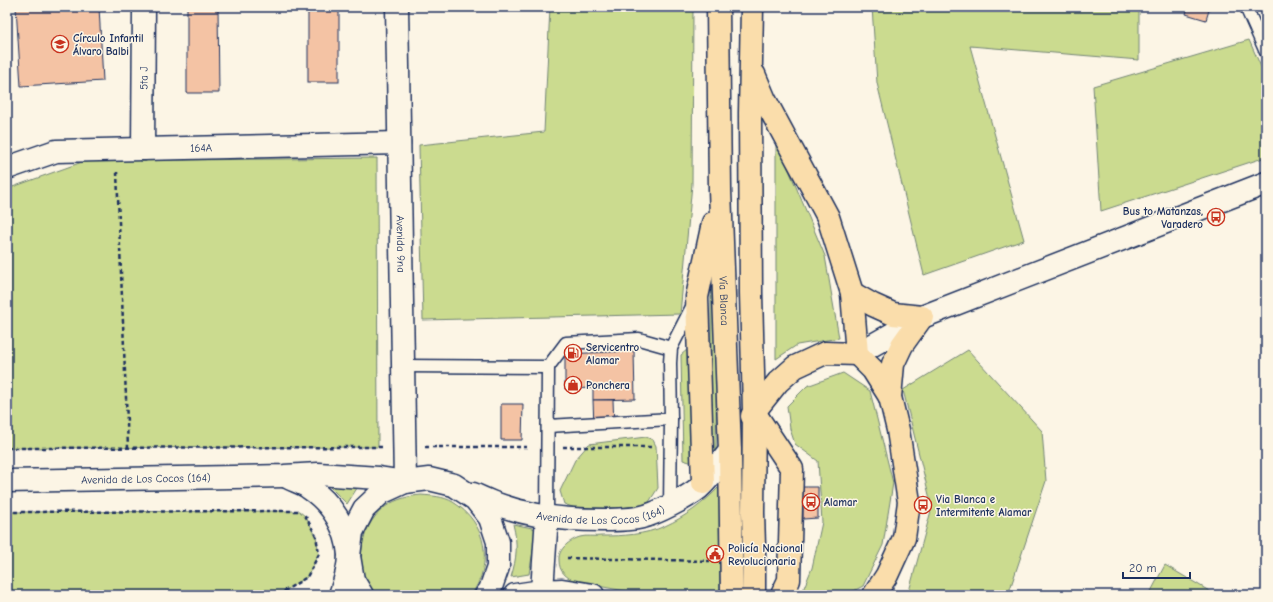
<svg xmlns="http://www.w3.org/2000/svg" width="1273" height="602" font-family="'Comic Neue',sans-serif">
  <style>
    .green { fill: #cbdb8f; stroke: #738576 }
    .building { fill: #f4c3a4; stroke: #1b2f5e }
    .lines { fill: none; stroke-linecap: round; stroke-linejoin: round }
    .lane-casing { stroke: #1b2f5e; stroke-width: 15 }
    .street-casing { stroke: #1b2f5e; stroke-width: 25 }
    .secondary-casing { stroke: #1b2f5e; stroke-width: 25 }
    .highway-casing { stroke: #1b2f5e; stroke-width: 25 }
    .path { stroke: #1b2f5e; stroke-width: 2.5; stroke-dasharray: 4 3; stroke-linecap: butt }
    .lane { stroke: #fcf5e5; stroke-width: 12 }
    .street { stroke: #fcf5e5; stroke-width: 22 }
    .secondary { stroke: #fcf5e5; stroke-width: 22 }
    .highway { stroke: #faddab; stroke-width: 22 }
    .labels { text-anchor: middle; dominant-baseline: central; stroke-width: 3; stroke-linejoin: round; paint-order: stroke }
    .poi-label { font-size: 11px; font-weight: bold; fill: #1b2f5e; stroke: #fcf5e5; text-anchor: start }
    .street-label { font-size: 11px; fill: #1b2f5e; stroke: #fcf5e5 }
  </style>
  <rect width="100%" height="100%" fill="#fcf5e5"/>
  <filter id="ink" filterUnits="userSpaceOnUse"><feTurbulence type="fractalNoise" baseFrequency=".025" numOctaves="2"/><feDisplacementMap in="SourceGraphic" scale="8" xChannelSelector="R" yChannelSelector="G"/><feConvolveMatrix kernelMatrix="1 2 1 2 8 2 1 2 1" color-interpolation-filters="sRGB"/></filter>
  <g filter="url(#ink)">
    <g class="green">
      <path d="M550,7H693L692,184L680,314L423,320L419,145L544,132Z"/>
      <path d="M872,7H1139V60L970,46L1024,240L924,275L877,83Z"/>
      <path d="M1249,40L1266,78V157L1101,211L1093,86Z"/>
      <path d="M776,139L825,256L839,338L797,345L776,359Z"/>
      <path d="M377,158L378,447L7,448V189L85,161Z"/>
      <path d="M717,253L716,455L711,456V289Z"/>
      <path d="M688,349L693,463L683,460L681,355Z"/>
      <path d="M968,350L1042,431L1046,481L1010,589L1011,595H908L932,507L903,390Z"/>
      <path d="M843,373L870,391L893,483L883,545L863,586L846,595H801L812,568L822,522L818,461L795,444L790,429L787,406L807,386Z"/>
      <path d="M646,437L653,440L656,446L658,488L649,502L635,507L578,509L564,504L560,491L575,460L589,444Z"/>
      <path d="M327,484L359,485L347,504Z"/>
      <path d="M719,487L720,595H647L576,582C566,577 559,572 559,560C558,549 570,540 580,537C586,535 595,537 602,536C622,536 645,535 665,526C685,517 704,503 719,487Z"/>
      <path d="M421,495C432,496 443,496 453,502C487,523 494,564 471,595H374C352,567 359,521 391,503C401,498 410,496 421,495Z"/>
      <path d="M299,511L306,517L316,536L319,554L307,577L278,595H7V512Z"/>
      <path d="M513,524L537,529L529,574L511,577C517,558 518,544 513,524Z"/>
      <path d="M1165,565L1216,595H1149Z"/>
    </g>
    <g class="building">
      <path d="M16,7H99L103,81L21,86Z"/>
      <path d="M187,7H218L219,93H187Z"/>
      <rect x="308" y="7" width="31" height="75"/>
      <path d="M1188,7H1210L1206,20L1186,14Z"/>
      <path d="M634,351L635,399L593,400V388L565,389V354Z"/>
      <path d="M593,400H613L614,427H594Z"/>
      <path d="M501,404H523L522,440H501Z"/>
      <path d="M803,487H818V518L803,519Z"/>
    </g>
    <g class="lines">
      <defs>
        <g id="lane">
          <path d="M1246,7L1266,52"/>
          <path d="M403,366L548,367L566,343L639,339L671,348"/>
          <path d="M548,426L671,419"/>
          <path d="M670,506L671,419L670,363L671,348L694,303"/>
          <path d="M547,516L548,367"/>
        </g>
        <g id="street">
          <path id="s1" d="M143,149L144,7"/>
          <path id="s2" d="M7,168L56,151L399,143"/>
          <path d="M857,354L922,317L1266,183"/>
        </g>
        <g id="secondary">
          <path id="s3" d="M397,7L405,482"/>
          <path d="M287,477C294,481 303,483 309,488C332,503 347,528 349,555C349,567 344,584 340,595"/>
          <path id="s4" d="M7,481L284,476L318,474L379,478L405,482"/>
          <path id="s5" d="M473,494C516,515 556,520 603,520C616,520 630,520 642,517C656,514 688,497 699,488C711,477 720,463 730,451"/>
          <path d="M542,591L547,516"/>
          <path d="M362,595L353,580L349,556L352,532L364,509L381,493L405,482L429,479L454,485L475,499L490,518L498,542V567L490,590L486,595"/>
          <path d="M515,595L542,591L562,590L593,595"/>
        </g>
        <g id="highway">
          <path id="s6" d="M718,7L720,190L730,451L732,595"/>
          <path d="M752,7L750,113L751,293L754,412L753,513L754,546V595"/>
          <path d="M754,74L765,100L828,217L852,293L857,354L873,370L890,397"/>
          <path d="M852,293L873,305L893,314L922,317L902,345L893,364L890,397L898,430L909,502L904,538L887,575L874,595"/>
          <path d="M754,412L792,469L789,580L782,595"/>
          <path d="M752,416L754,412L778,382L795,367L825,353L857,354"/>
          <path d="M703,483L697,297L713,223"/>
        </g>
      </defs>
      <use href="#lane" class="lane-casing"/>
      <use href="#street" class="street-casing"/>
      <use href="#secondary" class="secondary-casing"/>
      <use href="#highway" class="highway-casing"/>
      <g class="path">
        <path d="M117,172L128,448"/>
        <path d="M425,447H530"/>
        <path d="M563,447H654"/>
        <path d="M7,448L382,447"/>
        <path d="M7,512L299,511L300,512"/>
        <path d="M567,558L710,561"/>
        <path d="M278,595L307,577L319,554L316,536L306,517L304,515"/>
      </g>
      <use href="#lane" class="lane"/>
      <use href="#street" class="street"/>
      <use href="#secondary" class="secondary"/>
      <use href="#highway" class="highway"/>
    </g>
  </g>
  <defs>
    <symbol id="school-ring" viewBox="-11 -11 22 22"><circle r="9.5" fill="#fcf5e5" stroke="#c8321e" stroke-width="1.5"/><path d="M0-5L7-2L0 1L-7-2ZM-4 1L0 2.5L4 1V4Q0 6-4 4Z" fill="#c8321e"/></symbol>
    <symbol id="bus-ring" viewBox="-11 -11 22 22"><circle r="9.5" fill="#fcf5e5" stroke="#c8321e" stroke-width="1.5"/><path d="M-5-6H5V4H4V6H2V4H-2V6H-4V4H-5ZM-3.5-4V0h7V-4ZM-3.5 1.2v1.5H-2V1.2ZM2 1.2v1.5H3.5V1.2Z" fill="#c8321e"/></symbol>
    <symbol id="fuel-ring" viewBox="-11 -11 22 22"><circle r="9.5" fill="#fcf5e5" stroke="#c8321e" stroke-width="1.5"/><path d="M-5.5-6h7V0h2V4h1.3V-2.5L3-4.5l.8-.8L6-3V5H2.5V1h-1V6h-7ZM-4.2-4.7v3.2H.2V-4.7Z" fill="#c8321e"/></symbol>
    <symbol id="shop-ring" viewBox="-11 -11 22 22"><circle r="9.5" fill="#fcf5e5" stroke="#c8321e" stroke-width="1.5"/><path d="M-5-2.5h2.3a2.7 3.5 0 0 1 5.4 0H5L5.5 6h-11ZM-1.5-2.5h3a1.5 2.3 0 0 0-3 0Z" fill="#c8321e"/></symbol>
    <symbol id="civic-ring" viewBox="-11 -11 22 22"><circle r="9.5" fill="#fcf5e5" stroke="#c8321e" stroke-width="1.5"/><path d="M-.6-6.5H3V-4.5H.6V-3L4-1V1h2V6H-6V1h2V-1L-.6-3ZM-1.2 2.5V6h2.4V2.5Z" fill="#c8321e"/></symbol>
  </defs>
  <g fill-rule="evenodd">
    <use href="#school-ring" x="50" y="34" width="20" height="20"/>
    <use href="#bus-ring" x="1206" y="207" width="20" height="20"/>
    <use href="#fuel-ring" x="563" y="343" width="20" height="20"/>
    <use href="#shop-ring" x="563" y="375" width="20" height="20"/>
    <use href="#bus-ring" x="801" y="492" width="20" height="20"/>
    <use href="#bus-ring" x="913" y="495" width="20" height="20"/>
    <use href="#civic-ring" x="705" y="544" width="20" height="20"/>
  </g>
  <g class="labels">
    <g class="poi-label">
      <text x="73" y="38">Círculo Infantil<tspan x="73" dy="13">Álvaro Balbi</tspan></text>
      <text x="1203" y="211" text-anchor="end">Bus to Matanzas,<tspan x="1203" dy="13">Varadero</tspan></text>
      <text x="586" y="347">Servicentro<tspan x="586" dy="13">Alamar</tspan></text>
      <text x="586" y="385">Ponchera</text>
      <text x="936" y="499">Via Blanca e<tspan x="936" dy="13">Intermitente Alamar</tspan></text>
      <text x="824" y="502">Alamar</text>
      <text x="728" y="548">Policía Nacional<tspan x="728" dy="13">Revolucionaria</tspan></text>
    </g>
    <g class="street-label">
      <text stroke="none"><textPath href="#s1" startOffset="71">5ta J</textPath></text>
      <text stroke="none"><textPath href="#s2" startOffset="197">164A</textPath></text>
      <text stroke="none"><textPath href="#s3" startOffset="237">Avenida 9na</textPath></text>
      <text stroke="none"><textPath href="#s6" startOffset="294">Vía Blanca</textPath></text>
      <text stroke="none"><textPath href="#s4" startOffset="139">Avenida de Los Cocos (164)</textPath></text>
      <text stroke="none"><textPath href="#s5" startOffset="132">Avenida de Los Cocos (164)</textPath></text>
    </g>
  </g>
  <rect width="1273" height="602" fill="none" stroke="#fcf5e5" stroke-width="24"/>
  <rect x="12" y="12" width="1249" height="578" fill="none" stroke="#1b2f5e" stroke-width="1.5" filter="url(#ink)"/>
  <path d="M1123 572v6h67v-6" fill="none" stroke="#1b2f5e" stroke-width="2"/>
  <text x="1129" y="572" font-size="12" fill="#1b2f5e" stroke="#fcf5e5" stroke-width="3" paint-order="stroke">20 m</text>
</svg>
